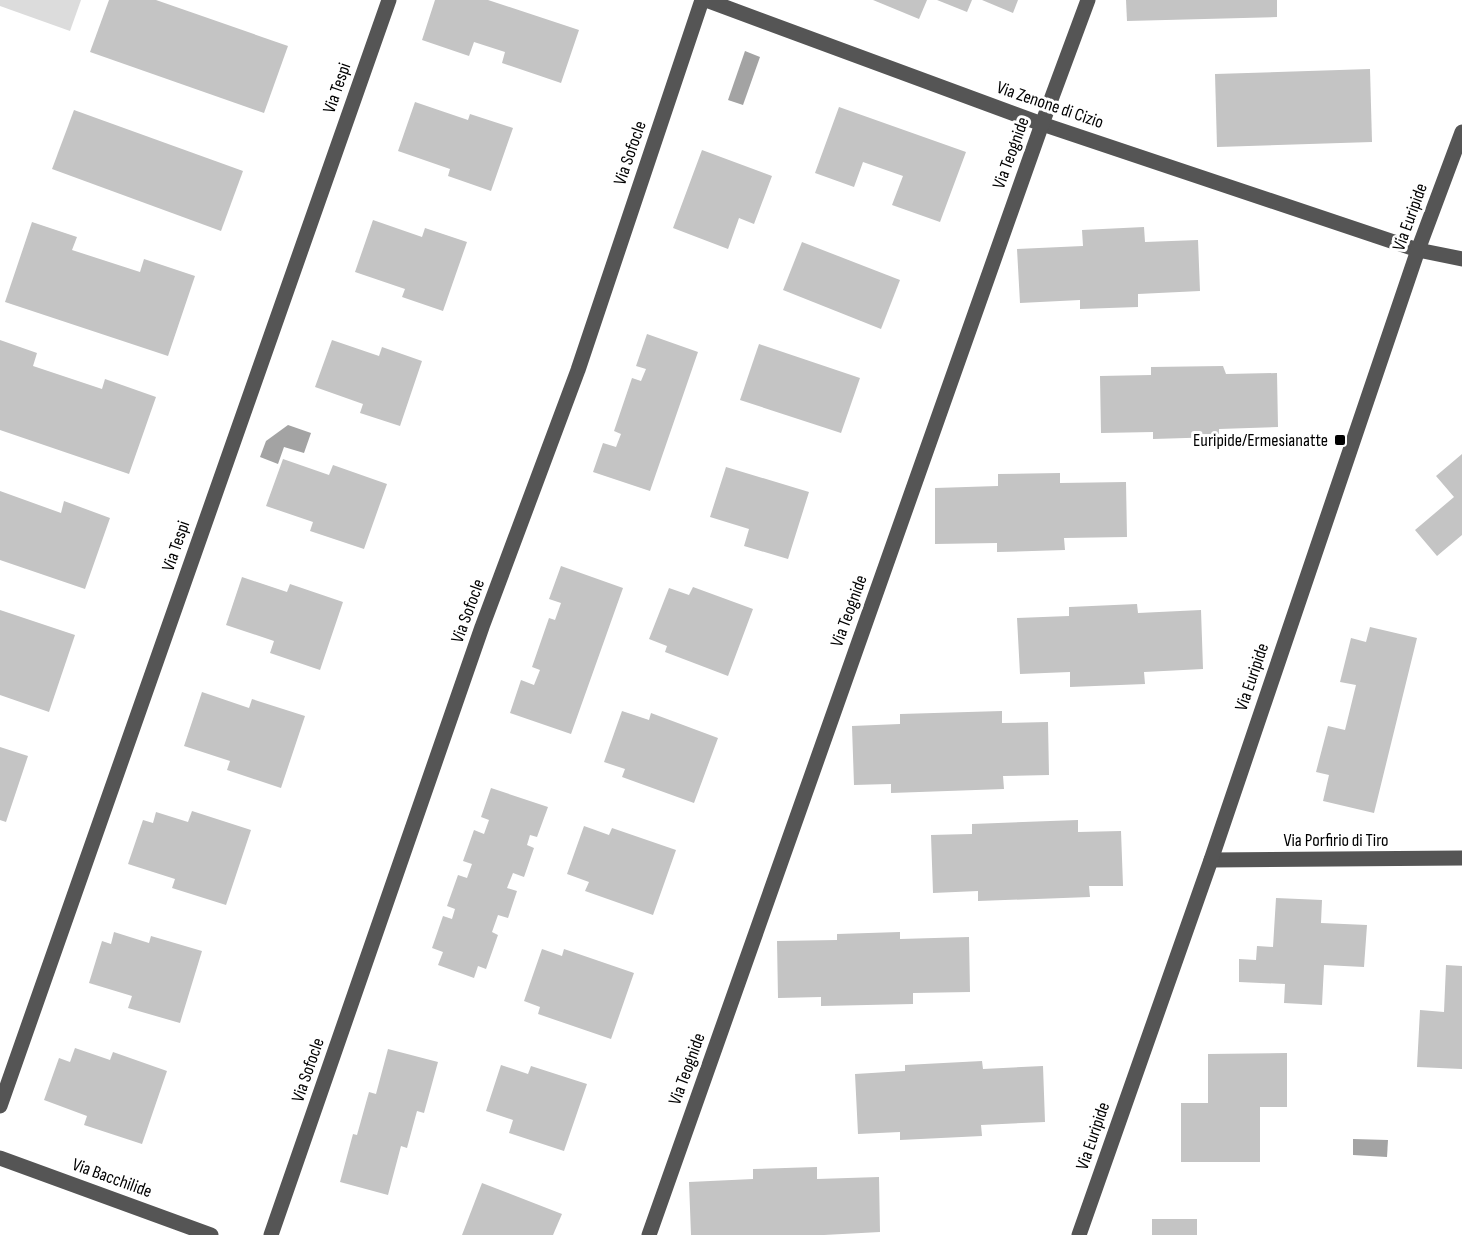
<svg xmlns="http://www.w3.org/2000/svg" width="1462" height="1235" font-family="'Sofia Sans Condensed',sans-serif">
  <style>
    .green { fill: #dcdcdc }
    .water { fill: #a3a3a3 }
    .building { fill: #c4c4c4 }
    .lines { fill: none; stroke-linecap: round; stroke-linejoin: round }
    .minor { stroke: #555; stroke-width: 15 }
    .poi-dot { fill: #000; stroke: #fff; stroke-width: 2 }
    .labels { text-anchor: middle; dominant-baseline: central; stroke-width: 6; stroke-linejoin: round; paint-order: stroke }
    .street-label { font-size: 18px; fill: #000; stroke: #fff }
    .poi-label { font-size: 18px; fill: #000; stroke: #fff; text-anchor: end }
  </style>
  <rect width="100%" height="100%" fill="#fff"/>
  <path class="green" d="M0,0H81L70,31L0,6Z"/>
  <g class="water">
    <path d="M745,51L760,57L743,105L728,100Z"/>
    <path d="M288,425L311,433L304,453L284,447L278,464L260,457L266,441Z"/>
    <path d="M1353,1139L1388,1140L1387,1157L1353,1155Z"/>
  </g>
  <g class="building">
    <path d="M109,0H156L288,46L264,113L90,52Z"/>
    <path d="M435,0H488L579,30L561,83L502,63L505,52L474,42L469,56L422,40Z"/>
    <path d="M873,0H927L919,19Z"/>
    <path d="M937,0H972L967,12Z"/>
    <path d="M982,0H1018L1013,13Z"/>
    <path d="M1126,0H1277V17L1127,21Z"/>
    <path d="M1370,69L1372,142L1217,147L1215,74Z"/>
    <path d="M415,102L468,120L470,114L513,128L491,191L448,176L450,169L398,151Z"/>
    <path d="M839,107L966,152L940,222L892,205L903,176L863,162L854,187L815,173Z"/>
    <path d="M74,110L243,171L221,231L52,169Z"/>
    <path d="M702,150L772,176L754,224L739,218L728,249L673,228Z"/>
    <path d="M373,220L422,237L425,228L467,242L443,311L402,297L405,289L355,272Z"/>
    <path d="M32,222L77,237L72,250L140,272L144,259L195,276L168,356L5,302Z"/>
    <path d="M1144,227L1145,242L1198,240L1200,291L1138,294V307L1080,309V300L1020,303L1017,249L1083,246L1082,230Z"/>
    <path d="M802,242L900,280L881,329L783,290Z"/>
    <path d="M647,334L698,352L650,491L593,472L603,443L616,447L621,434L614,431L632,378L641,381L646,369L636,366Z"/>
    <path d="M0,340L37,353L33,366L102,389L105,379L156,397L129,474L0,430Z"/>
    <path d="M332,340L379,356L382,347L422,361L400,426L360,413L363,404L315,387Z"/>
    <path d="M759,344L860,378L841,433L740,400Z"/>
    <path d="M1223,366L1226,374L1277,373L1278,427L1219,429V437L1153,439V432L1101,433L1100,376L1151,375V367Z"/>
    <path d="M1462,454V535L1437,556L1415,530L1454,497L1436,476Z"/>
    <path d="M283,459L329,475L333,465L387,484L364,549L310,531L313,522L266,506Z"/>
    <path d="M726,467L809,492L788,559L744,546L749,529L710,517Z"/>
    <path d="M1060,473V483L1126,482L1127,537L1064,538L1065,550L997,552V543L935,544V488L998,486V474Z"/>
    <path d="M0,491L61,513L64,501L110,518L85,589L0,560Z"/>
    <path d="M561,566L623,588L571,734L510,713L521,680L534,685L540,670L532,667L549,618L555,620L561,603L549,599Z"/>
    <path d="M242,577L287,592L290,584L343,602L320,670L270,653L274,641L226,625Z"/>
    <path d="M693,587L753,609L728,676L665,652L667,646L649,639L669,588L689,595Z"/>
    <path d="M1137,604L1138,613L1201,610L1203,669L1144,672L1145,684L1070,687V672L1020,674L1017,618L1069,616V607Z"/>
    <path d="M0,610L75,635L49,712L0,695Z"/>
    <path d="M1370,627L1417,638L1374,813L1323,801L1329,775L1316,772L1328,726L1345,730L1356,685L1340,682L1351,638L1366,642Z"/>
    <path d="M202,692L249,708L252,699L305,716L281,788L227,770L230,761L184,746Z"/>
    <path d="M622,711L649,720L651,713L718,738L694,803L622,777L625,769L604,762Z"/>
    <path d="M1002,711V723L1048,722L1049,775L1003,776L1004,789L891,793V784L854,785L852,726L900,724V714Z"/>
    <path d="M0,747L28,756L6,822L0,820Z"/>
    <path d="M491,788L548,807L537,837L530,835L527,845L534,848L524,877L513,873L507,888L517,891L508,918L498,915L492,932L498,935L486,969L478,966L474,978L438,965L443,952L432,948L443,916L452,919L455,909L447,906L458,875L467,878L472,864L463,861L474,830L484,834L489,820L481,817Z"/>
    <path d="M192,811L251,830L226,905L172,888L175,879L128,864L143,820L153,823L156,812L188,822Z"/>
    <path d="M1078,820V832L1121,831L1123,886H1089L1090,897L978,901V891L933,893L931,835L972,834V824Z"/>
    <path d="M584,826L609,835L612,828L676,850L653,915L585,891L589,882L567,874Z"/>
    <path d="M1276,898L1322,900L1321,923L1367,925L1364,967L1324,965L1322,1005L1284,1003L1285,984L1239,982V959L1256,960L1257,946L1273,947Z"/>
    <path d="M114,932L149,943L151,936L202,951L180,1023L128,1008L132,996L89,983L102,941L111,944Z"/>
    <path d="M900,932V939L969,937L970,992L913,993V1004L821,1006V997L778,998L777,941L837,940V934Z"/>
    <path d="M542,949L562,956L564,949L634,973L611,1039L538,1014L540,1007L524,1001Z"/>
    <path d="M1446,965L1462,966V1069L1417,1067L1420,1010L1444,1012Z"/>
    <path d="M75,1048L110,1060L113,1052L167,1071L142,1144L84,1125L87,1116L44,1100L59,1058L70,1062Z"/>
    <path d="M388,1049L438,1062L424,1113L417,1111L407,1148L401,1146L388,1195L340,1182L353,1134L357,1135L369,1092L376,1094Z"/>
    <path d="M1287,1053V1107H1260V1162H1181V1103H1208V1054Z"/>
    <path d="M982,1061L983,1069L1043,1066L1045,1122L981,1125L982,1136L900,1140V1132L858,1134L855,1074L905,1071V1065Z"/>
    <path d="M501,1065L528,1074L531,1066L587,1084L564,1151L509,1133L513,1120L486,1111Z"/>
    <path d="M817,1167V1179L879,1177L880,1232L824,1235H691L689,1182L753,1179V1169Z"/>
    <path d="M482,1183L562,1214L553,1235H462Z"/>
    <rect x="1152" y="1219" width="45" height="16"/>
  </g>
  <g class="lines">
    <g class="minor">
      <path d="M706,0L1042,124L1418,250L1462,259"/>
      <path d="M1211,860L1462,858"/>
      <path d="M0,1106L389,0"/>
      <path d="M0,1158L211,1235"/>
      <path d="M271,1235L482,627L578,370L702,0"/>
      <path d="M649,1235L1042,124L1088,0"/>
      <path d="M1079,1235L1211,860L1418,250L1462,132"/>
    </g>
  </g>
  <rect class="poi-dot" x="1334" y="434" width="12" height="12" rx="3"/>
  <g class="labels">
    <g class="street-label">
      <text transform="translate(337 88) rotate(-71)">Via Tespi</text>
      <text transform="translate(1050 105) rotate(19)">Via Zenone di Cizio</text>
      <text transform="translate(630 153) rotate(-71)">Via Sofocle</text>
      <text transform="translate(1011 153) rotate(-70)">Via Teognide</text>
      <text transform="translate(1410 217) rotate(-70)">Via Euripide</text>
      <text transform="translate(176 546) rotate(-71)">Via Tespi</text>
      <text transform="translate(468 611) rotate(-70)">Via Sofocle</text>
      <text transform="translate(849 611) rotate(-70)">Via Teognide</text>
      <text transform="translate(1252 677) rotate(-71)">Via Euripide</text>
      <text x="1336" y="840">Via Porfirio di Tiro</text>
      <text transform="translate(687 1069) rotate(-70)">Via Teognide</text>
      <text transform="translate(308 1070) rotate(-71)">Via Sofocle</text>
      <text transform="translate(1093 1136) rotate(-71)">Via Euripide</text>
      <text transform="translate(112 1178) rotate(20)">Via Bacchilide</text>
    </g>
    <g class="poi-label">
      <text x="1328" y="440">Euripide/Ermesianatte</text>
    </g>
  </g>
</svg>
